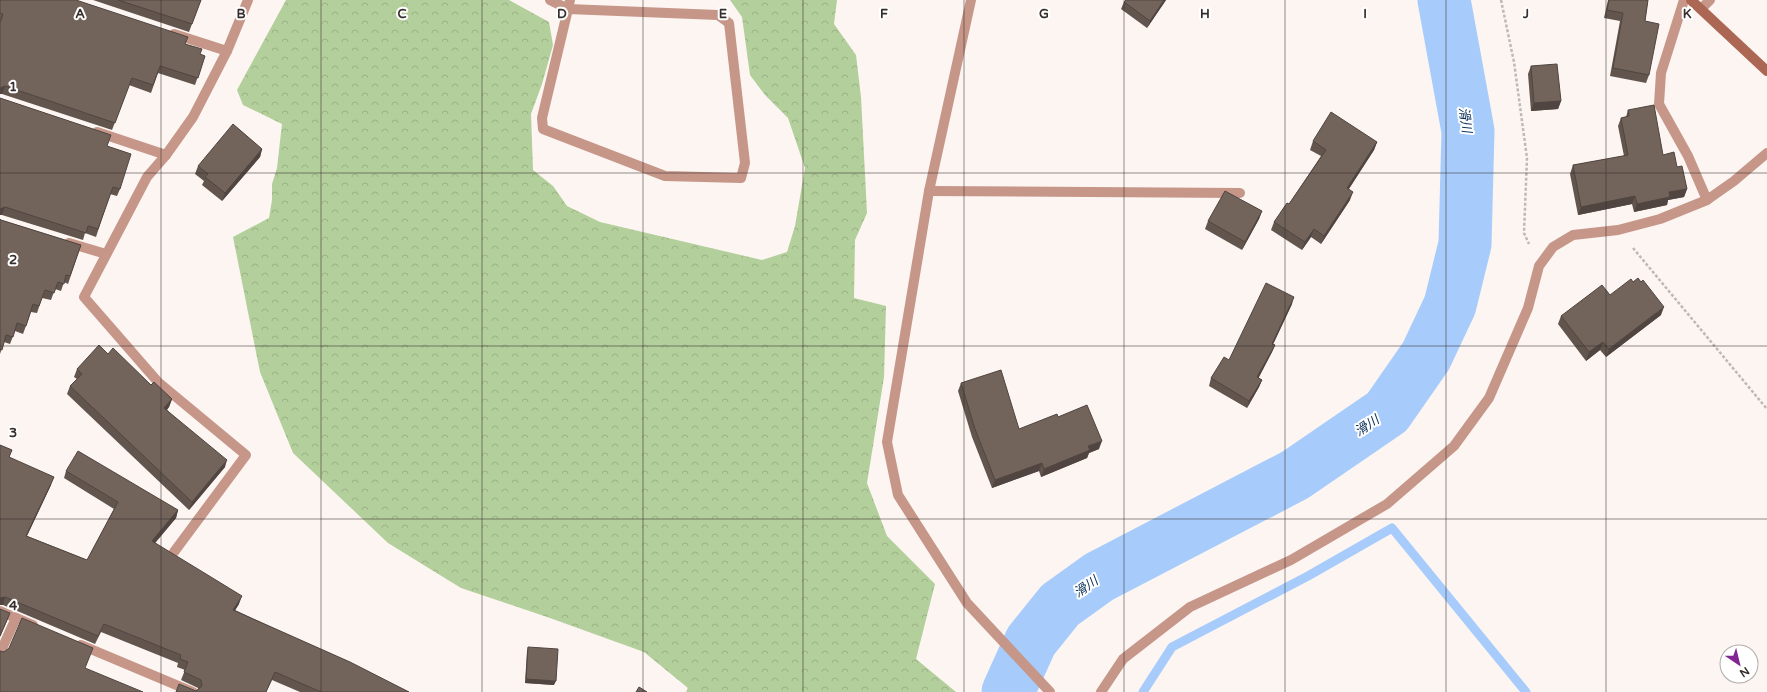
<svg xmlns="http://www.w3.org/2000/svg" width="1767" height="692" font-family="'Varela Round','Noto Sans JP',sans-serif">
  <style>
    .forest { fill: url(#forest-crowns) }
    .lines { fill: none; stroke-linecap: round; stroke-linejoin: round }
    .stream { stroke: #a7ccfb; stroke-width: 9 }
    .river { stroke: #a7ccfb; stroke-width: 53 }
    .path { stroke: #bfb8b4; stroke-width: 2.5; stroke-dasharray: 3 2; stroke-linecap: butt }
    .lane { stroke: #c69689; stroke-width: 10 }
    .street { stroke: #c69689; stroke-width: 10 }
    .secondary { stroke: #ab6654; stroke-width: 10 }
    .wall { fill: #62554e }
    .shaded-wall { fill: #504540 }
    .building { fill: #72635b; stroke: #504540 }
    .grid { fill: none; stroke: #362f2c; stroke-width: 1; stroke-opacity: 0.55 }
    .labels { text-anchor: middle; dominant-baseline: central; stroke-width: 4; stroke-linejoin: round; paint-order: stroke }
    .water-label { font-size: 13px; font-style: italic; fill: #072d56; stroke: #fff }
    .grid-label { font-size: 13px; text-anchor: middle; font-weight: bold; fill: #362f2c; stroke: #fff; stroke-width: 4; stroke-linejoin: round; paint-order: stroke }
  </style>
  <defs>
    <pattern id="forest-crowns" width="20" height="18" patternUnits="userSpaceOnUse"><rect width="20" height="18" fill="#b3cf9b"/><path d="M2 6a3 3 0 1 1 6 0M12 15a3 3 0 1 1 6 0" fill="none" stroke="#9bb286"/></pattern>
  </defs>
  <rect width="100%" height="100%" fill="#fcf5f1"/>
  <path class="forest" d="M286,0H509L549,22L553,45L542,84L531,114L533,170L553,186L567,206L600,222L762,260L787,252L795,226L805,168L788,118L765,95L750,75L742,17L730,0H837L834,24L856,55L861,97L867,213L855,240L854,298L886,306L884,377L867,483L887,536L935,584L916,659L956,692H686L688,688L644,652L550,618L461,588L388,543L293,453L260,372L233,237L269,218L272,200V184L277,168L282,124L243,105L237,90Z"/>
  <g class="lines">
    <path class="stream" d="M1143,692L1172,647L1308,576L1392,528L1526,692"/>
    <path class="river" d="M1008,692L1031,641L1060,605L1099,577L1295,475L1387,412L1426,356L1450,305L1465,244L1468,131L1444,0"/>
    <g class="path">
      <path d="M1501,0L1514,62L1527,158L1524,233L1529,244"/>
      <path d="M1633,248L1767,409"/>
    </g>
    <path class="lane" d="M929,191L1240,193"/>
    <g class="street">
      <path d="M550,0L568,9L570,0"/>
      <path d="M971,0L929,191L887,442L898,495L967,603L1050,692"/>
      <path d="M1684,0L1661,73L1659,104L1688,156L1707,200"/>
      <path d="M568,9L718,15L729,23L745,163L741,178L665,176L543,129L542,118Z"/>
      <path d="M1701,9L1710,0"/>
      <path d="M174,34L227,51"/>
      <path d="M97,132L166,155L193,117L227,51L248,0"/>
      <path d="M166,155L147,177L84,297L158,382L246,455L174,552"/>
      <path d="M69,243L106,254"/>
      <path d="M0,611L33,625"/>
      <path d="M81,645L193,692"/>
      <path d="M0,653L16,618"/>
      <path d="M1101,692L1123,659L1190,607L1291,560L1387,504L1454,446L1489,398L1528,308L1539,266L1553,247L1573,235L1618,230L1660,219L1707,200L1734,181L1767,153"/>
    </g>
    <path class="secondary" d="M1691,0L1767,71"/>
  </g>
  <g class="wall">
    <path d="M0,0L185,44L200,54L205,56L195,85L158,73L151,93L129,85L112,130L2,94H0Z"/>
    <path d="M93,0H201L189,32Z"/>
    <path d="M1126,0H1166L1147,28L1121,9L1124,2Z"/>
    <path d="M1608,0H1648L1645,21L1649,75L1646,83L1610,76L1620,21L1604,18Z"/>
    <path d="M1531,66L1561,101L1558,109L1531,111L1528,74Z"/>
    <path d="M0,98L107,146L120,189L117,196L110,194L96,237L85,233L83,240L2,215H0Z"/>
    <path d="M1628,110L1663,155L1677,167L1687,189L1684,197L1668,200L1667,205L1634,212L1632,204L1578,215L1570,174L1573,165L1624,156L1618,126L1621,118L1626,117Z"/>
    <path d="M1313,141L1377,142L1374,150L1349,189L1350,200L1321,244L1311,237L1302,250L1271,230L1274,222L1289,204L1321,156L1310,150Z"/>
    <path d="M262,149L260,157L222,201L202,185L204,181L195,174L198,166Z"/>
    <path d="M1262,211L1259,219L1242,250L1205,229L1208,221Z"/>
    <path d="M0,219L1,220L81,245L68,284L64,282L61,291L55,289L51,300L42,298L37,313L31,312L23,334L15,331L10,344L4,342L0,354Z"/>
    <path d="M1610,295L1661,315L1606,357L1600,350L1586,361L1558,324L1561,316Z"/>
    <path d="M1292,304L1273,344L1275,345L1272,352L1258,378L1262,380L1259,387L1247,408L1209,386L1211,378L1229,360Z"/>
    <path d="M108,354L151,385L172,399L169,407L167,410L225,467L189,510L67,394L70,386L77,379L74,377L77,369Z"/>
    <path d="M961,383L1019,429L1099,449L1089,453L1087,458L1041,477L1039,471L992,488L972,437L958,391Z"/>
    <path d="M0,445L12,450L9,457L51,485L27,536L87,560L114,509L64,478L66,471L178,510L176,518L155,543L239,604L235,610L409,692H300L272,680L266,692H176L196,691L198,689V688L181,680L185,670L177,667L178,663L101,632L95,644L3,605H0Z"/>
    <path d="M528,647L554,685L525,683L527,651Z"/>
  </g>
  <g class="shaded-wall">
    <path d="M1164,0H1166L1147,28L1150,21Z"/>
    <path d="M5,86L2,94H0V88Z"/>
    <path d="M1561,101L1558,109L1531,111L1534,103Z"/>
    <path d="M1377,142L1374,150L1344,196L1347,188Z"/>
    <path d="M262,149L260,157L222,201L225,193Z"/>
    <path d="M1687,189L1684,197L1668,200L1667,205L1634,212L1637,204L1669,192Z"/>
    <path d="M1353,192L1350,200L1321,244L1324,236Z"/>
    <path d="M1635,196L1632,204L1578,215L1581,207Z"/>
    <path d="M5,207L2,215H0V209Z"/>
    <path d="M1262,211L1259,219L1242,250L1245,242Z"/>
    <path d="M1314,229L1311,237L1302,250L1305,242Z"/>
    <path d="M1294,297L1292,304L1270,351L1272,344Z"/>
    <path d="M1664,307L1661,315L1606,357L1609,349Z"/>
    <path d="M1603,342L1600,350L1586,361L1589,352Z"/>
    <path d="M1275,345L1272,352L1255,385L1257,377Z"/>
    <path d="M1262,380L1259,387L1247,408L1249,401Z"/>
    <path d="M172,399L169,407L162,415L164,408Z"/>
    <path d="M1102,441L1099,449L1089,453L1087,458L1041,477L1044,469L1088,446Z"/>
    <path d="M227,460L225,467L189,510L192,502Z"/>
    <path d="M1042,463L1039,471L992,488L995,480Z"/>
    <path d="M54,477L51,485L23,544L26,536Z"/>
    <path d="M178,510L176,518L150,549L152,541Z"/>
    <path d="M242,596L239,604L231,617L233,610Z"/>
    <path d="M5,597L3,605H0V598Z"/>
    <path d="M10,613L7,621L0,637V636Z"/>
    <path d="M526,679L556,681L554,685L525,683Z"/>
  </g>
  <g class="building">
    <path d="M0,0H76L188,37L185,44L202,49L200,54L205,56L198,78L160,66L153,85L132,78L115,123L5,86L0,88V23L3,14L0,13Z"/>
    <path d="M118,0H201L192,24Z"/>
    <path d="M1126,0H1164L1150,21L1124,2Z"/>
    <path d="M1609,0H1648L1645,21L1659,24L1649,75L1613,68L1623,13L1607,10Z"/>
    <path d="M1557,64L1561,101L1534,103L1531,66Z"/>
    <path d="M0,98L111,135L107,146L131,154L120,189L113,187L98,229L88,226L86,233L5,207L0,209Z"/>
    <path d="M1654,105L1663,155L1674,152L1677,167L1682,166L1687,189L1669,192L1670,197L1637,204L1635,196L1581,207L1573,165L1628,155L1621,118L1629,116L1628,110Z"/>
    <path d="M1331,112L1377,142L1347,188L1353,192L1324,236L1314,229L1305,242L1274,222L1287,203L1289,204L1326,150L1313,141Z"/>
    <path d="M233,124L262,149L225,193L205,177L208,174L198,166Z"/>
    <path d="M1225,191L1262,211L1245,242L1208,221Z"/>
    <path d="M0,219L1,220L81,245L70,276L66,275L64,284L58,282L54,293L45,290L39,306L33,304L26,326L17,323L13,337L6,335L2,350L0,349Z"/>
    <path d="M1638,278L1641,282L1643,280L1664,307L1609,349L1603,342L1589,352L1561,316L1602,285L1610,295L1631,279L1633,282Z"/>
    <path d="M1266,283L1294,297L1272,344L1275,345L1257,377L1262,380L1249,401L1211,378L1224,357L1229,360Z"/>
    <path d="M99,345L108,354L113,348L151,385L154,382L172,399L164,408L227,460L192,502L70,386L82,374L77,369Z"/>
    <path d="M1001,370L1019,429L1057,414L1058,417L1087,405L1102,441L1088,446L1090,450L1044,469L1042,463L995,480L975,429L961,383Z"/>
    <path d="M0,445L12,450L9,457L54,477L26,536L87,560L118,502L66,471L78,451L178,510L152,541L242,596L233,610L350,662L409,692H321L275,672L266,692H176L179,684L196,691L202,686L201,680L184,672L188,662L180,659L181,655L104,624L98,636L5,597L0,598Z"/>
    <path d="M0,609L10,613L0,636Z"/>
    <path d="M22,618L93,648L85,668L143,692H0V651L4,652L9,648Z"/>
    <path d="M528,647L558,649L556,681L526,679Z"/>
    <path d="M639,687L647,692H636Z"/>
  </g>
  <path class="grid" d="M161,0V692M321,0V692M482,0V692M643,0V692M803,0V692M964,0V692M1124,0V692M1285,0V692M1446,0V692M1606,0V692M0,173H1767M0,346H1767M0,519H1767"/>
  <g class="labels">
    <g class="water-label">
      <text transform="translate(1465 120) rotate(82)">滑川</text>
      <text transform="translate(1367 426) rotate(-34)">滑川</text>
      <text transform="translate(1086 587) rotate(-35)">滑川</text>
    </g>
  </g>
  <g class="grid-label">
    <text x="80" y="18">A</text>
    <text x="241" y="18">B</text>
    <text x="402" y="18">C</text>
    <text x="562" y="18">D</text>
    <text x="723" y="18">E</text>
    <text x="884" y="18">F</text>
    <text x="1044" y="18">G</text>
    <text x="1205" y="18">H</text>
    <text x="1365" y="18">I</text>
    <text x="1526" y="18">J</text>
    <text x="1687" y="18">K</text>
    <text x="13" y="91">1</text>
    <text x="13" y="264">2</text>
    <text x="13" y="437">3</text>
    <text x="13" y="610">4</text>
  </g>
  <g transform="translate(1739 664) rotate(145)"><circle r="19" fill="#ffffff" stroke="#afacab"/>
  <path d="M0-3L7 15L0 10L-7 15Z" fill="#802591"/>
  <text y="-6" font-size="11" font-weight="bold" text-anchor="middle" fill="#362f2c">N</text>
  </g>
</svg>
